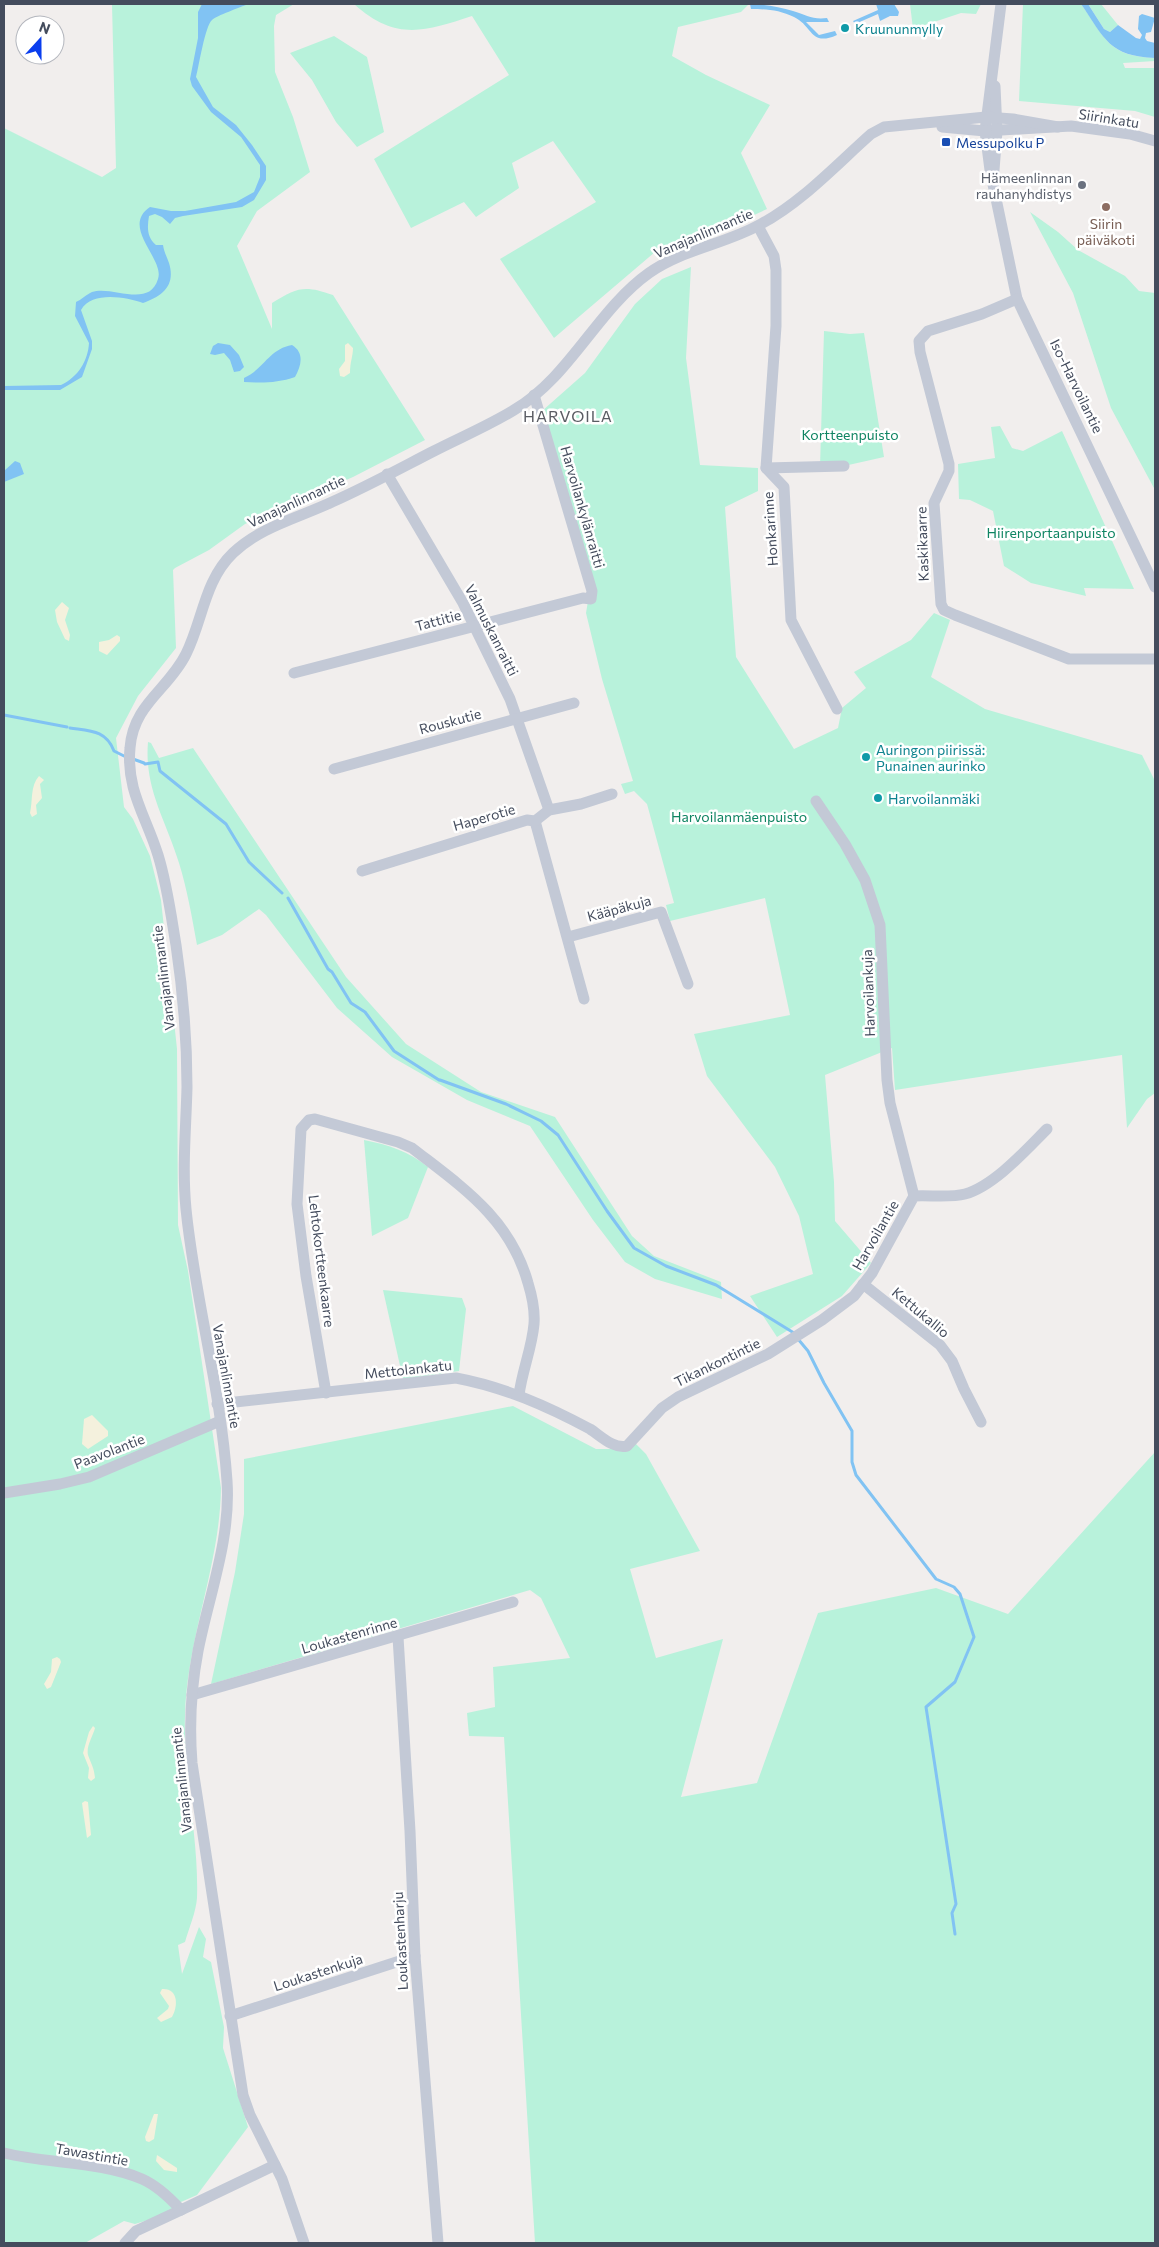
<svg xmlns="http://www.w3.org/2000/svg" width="1159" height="2247" font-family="Commissioner,sans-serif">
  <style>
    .green { fill: #b8f2db }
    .sand { fill: #f4f1dd }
    .water { fill: #81c3f3 }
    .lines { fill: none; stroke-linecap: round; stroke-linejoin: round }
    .stream { stroke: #81c3f3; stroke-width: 3 }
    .street { stroke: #c3c9d6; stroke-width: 11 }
    .culture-dot { fill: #0f9aa8; stroke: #fff; stroke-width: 2 }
    .transit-dot { fill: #1a4fb4; stroke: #fff; stroke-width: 2 }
    .worship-dot { fill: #6b7280; stroke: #fff; stroke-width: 2 }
    .education-dot { fill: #8d6e63; stroke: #fff; stroke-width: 2 }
    .labels { text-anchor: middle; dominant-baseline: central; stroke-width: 5; stroke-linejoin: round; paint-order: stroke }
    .culture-label { font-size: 14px; fill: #0d838f; stroke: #fff; text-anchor: start }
    .street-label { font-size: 14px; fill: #444c5d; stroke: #fff }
    .transit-label { font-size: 14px; fill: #164399; stroke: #fff; text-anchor: start }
    .worship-label { font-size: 14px; fill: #5b616d; stroke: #fff; text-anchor: end }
    .education-label { font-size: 14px; fill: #785e54; stroke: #fff }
    .park-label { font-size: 14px; fill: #0f8462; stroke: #fff }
    .quarter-label { font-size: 16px; letter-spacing: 1px; fill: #5a5c63; stroke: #fff }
  </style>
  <rect width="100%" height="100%" fill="#f1eeed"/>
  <g class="green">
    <path d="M112,4H294L276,15L274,26L275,72L293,117L310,172L257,211L237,246L272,329V303C297,287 305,285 333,295L425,440L353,477L245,524L209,550L175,568L173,570L176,648L138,696L116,738L124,807L133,819L150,856L161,900L177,1049L178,1225L188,1271L221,1488C220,1565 187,1638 185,1716C183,1777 199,1837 197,1898C196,1912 189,1928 185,1942L178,1945L182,1974L199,1927L206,1939L203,1957L211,1962L224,2027L223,2048L248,2127L197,2195L174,2205L181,2210L135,2224L124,2221L85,2243H4V128L102,177L116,168Z"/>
    <path d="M354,4H749L741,12L678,27L672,56L706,75L770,105L741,153L767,209L715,233L655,252L554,338L500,259L596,202L553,141L512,163L519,188L476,217L464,202L411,228L374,159L509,75L472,16C424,32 395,41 354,4Z"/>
    <path d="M910,4H981L976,14L961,13L913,29Z"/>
    <path d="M1023,4H1081C1106,39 1108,56 1155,58V61L1123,63L1125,68H1155V117L1135,111L1019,101Z"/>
    <path d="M1088,4H1101L1118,25L1110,32L1104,29Z"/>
    <path d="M334,36L367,57L384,132L357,147L336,122L312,80L290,53Z"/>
    <path d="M1030,212L1058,232L1078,250L1125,276L1139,291L1155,293V490L1111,408L1073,293Z"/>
    <path d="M691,267L686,358L700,465L758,468V491L725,507L736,657L794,749L838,728L842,708L866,688L854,672L911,640L934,613L950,620L931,677L985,709L1142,755L1155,781V1093L1147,1099L1127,1128L1122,1055L895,1090L892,1048L825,1075L834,1182L835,1221L871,1263L842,1296L777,1337L750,1296L813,1274L799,1216L775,1167L707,1076L694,1034L790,1015L765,898L670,921L666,905L674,903L647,804L634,791L625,794L621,784L633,781L602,679L586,613L588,601L594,602L542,411L585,373L635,304L662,279Z"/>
    <path d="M824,331L850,334L864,333L884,457L844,466L820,467Z"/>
    <path d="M1000,426L1012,448L1023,451L1062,431L1134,589L1084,588L1086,596L1031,583L1004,566L993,511L970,500L959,499L958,464L995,458L991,427Z"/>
    <path d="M148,742L151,743L159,758L193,748L346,977L406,1044L481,1092L555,1117L632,1236L654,1256L721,1282L722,1299L655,1279L625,1262L593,1220L530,1126L467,1100L392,1057L337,1008L266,915L259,909L222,935L197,945C192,917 187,889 179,863C166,820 144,789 148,742Z"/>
    <path d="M364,1140C389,1145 408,1151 428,1167L408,1218L372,1236Z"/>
    <path d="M383,1290L462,1298L466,1309L459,1371L403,1379Z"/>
    <path d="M513,1406L596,1449H622L635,1443L646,1454L700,1551L630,1569L656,1658L723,1639L681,1797L757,1783L818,1613L936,1588L1008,1614L1155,1452V2243H535L504,1737L469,1736L467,1713L495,1707L493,1667L570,1658L541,1598L530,1590L211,1684L235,1572L244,1514V1459Z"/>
  </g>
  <g class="sand">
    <path d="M348,343L353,348C353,356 350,362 350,373L344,377L340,376L339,369L345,361V345Z"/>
    <path d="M62,602L69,608L65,620L70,635L69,641L65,639L57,622L55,610Z"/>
    <path d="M117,635L120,637V641L107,655L99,651V642L109,640Z"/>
    <path d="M39,776L44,780L40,784L42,798L36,805L37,814L32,817L30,813C33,800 30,786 39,776Z"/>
    <path d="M92,1415L108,1431V1436L88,1449L82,1444L84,1419Z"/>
    <path d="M57,1657L60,1659L61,1662L51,1687L47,1689L44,1684L51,1672L52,1659Z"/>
    <path d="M93,1726L95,1728C93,1736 86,1746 88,1755C91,1764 94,1767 95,1778L91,1781L88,1778L89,1768L83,1753L89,1732Z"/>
    <path d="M85,1801L88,1802L91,1835L87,1838L82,1803Z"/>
    <path d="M162,1989C179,1988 178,2007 172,2017L161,2022L157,2018L168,2009L169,2006L160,1993Z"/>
    <path d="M154,2114H158L154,2139L149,2142L146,2141L145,2137Z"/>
    <path d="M157,2155L177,2168V2172L164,2170L156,2161Z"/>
  </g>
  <g class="water">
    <path d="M202,4H248C241,7 216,16 212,20C205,26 199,66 196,77L213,107L236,125L252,145L266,166V180L254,200L242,207L183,216L175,218L170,224L162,217L155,214L149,216C147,228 147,237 156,245H163C164,252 167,257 169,263C176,286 162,296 143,303C125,297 92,291 81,310L92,341V349L82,377L60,390H4V386L61,385C78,377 88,361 89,343L75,316L76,302C81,300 87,294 92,292C112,285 149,309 158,279C165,259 120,227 150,207L171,211H185L236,202L254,192L260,177V165L241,137L211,112L192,86L190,79L198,38V12Z"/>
    <path d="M750,4C764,4 780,7 793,11C806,15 813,20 827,18L829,22H806L819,35L835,31L837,35C810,47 813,26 794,17C780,10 766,9 751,9Z"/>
    <path d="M876,4H894L899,12L898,16H890L880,21L878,14L855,24L853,21L878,10Z"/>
    <path d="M1081,4H1088L1104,29L1110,32L1118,25L1136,38L1140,39L1142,35L1138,29L1139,16L1142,14L1155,18L1151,32L1146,33L1145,38L1147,41L1155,43V58C1109,56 1105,39 1081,4Z"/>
    <path d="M218,343L230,345L239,355L244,367L240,371L234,372L230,360L224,353L215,355L210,354L213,346Z"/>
    <path d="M292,345C305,353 301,366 295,377C278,383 262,383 244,382V378C264,369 269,349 292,345Z"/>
    <path d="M15,461L20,463L24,474L4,482V471Z"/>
  </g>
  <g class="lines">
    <g class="stream">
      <path d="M4,715L67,727"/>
      <path d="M70,728C90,731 106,730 114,751L126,757"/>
      <path d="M133,759L144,763"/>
      <path d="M145,764L158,762L160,771L226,824L249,862L282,893"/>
      <path d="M288,898L328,969L332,972L351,1003L365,1012L394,1051L439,1080"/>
      <path d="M440,1080L506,1104L541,1121L558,1135L607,1211L634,1248L666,1266L716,1285L794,1333"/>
      <path d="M798,1339L808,1351L824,1383L852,1431V1462L856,1475L936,1579L954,1587L960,1594L974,1637L955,1682L926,1707L956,1904L952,1913L955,1934"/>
    </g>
    <g class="street">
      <path d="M1001,4L985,131L990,170L1017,299L1155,587"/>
      <path d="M942,127L985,131L1071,126L1130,134L1155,141"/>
      <path d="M994,170L997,131L995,86"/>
      <path d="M758,226L774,256L776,270V326L766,468L784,487L791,620L837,709"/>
      <path d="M1017,299L982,314L928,331L919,341L920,352L949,464V471L934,503L941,604L944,610L955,615L1069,659H1155"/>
      <path d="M766,468L844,466"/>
      <path d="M387,474L463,603L510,699L549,810"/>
      <path d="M294,673L583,598L591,599L592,591L534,395"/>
      <path d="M334,769L574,703"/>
      <path d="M816,801L845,844L865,880L880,925L887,1080L890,1103L914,1196"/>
      <path d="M535,821L584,999"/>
      <path d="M362,871L527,820L535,821L549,810L581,804L612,794"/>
      <path d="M568,937L661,912L688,984"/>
      <path d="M863,1284L940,1345L952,1361L964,1389L981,1422"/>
      <path d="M326,1393L306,1276L297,1204L301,1129L309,1120L315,1119L398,1142L412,1148C462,1187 510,1218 528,1283C532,1296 535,1311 534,1324C532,1348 522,1371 519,1395"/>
      <path d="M217,1404L456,1378C504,1387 547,1406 590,1429C601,1436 613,1449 627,1446L662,1408L678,1397L768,1354L822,1320L854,1296L872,1273L914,1196C930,1195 950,1198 965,1194C994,1186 1026,1150 1047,1129"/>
      <path d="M4,1493L60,1484L89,1477L220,1421"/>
      <path d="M398,1637L410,1831L415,1956L438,2243"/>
      <path d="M192,1695L513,1602"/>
      <path d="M230,2016L415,1956"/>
      <path d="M4,2153C49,2164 100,2161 142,2179C158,2186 170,2198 181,2210L275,2165"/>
      <path d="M125,2243L136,2231L181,2210"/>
      <path d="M304,2243L282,2179L250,2115L243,2095L192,1763C189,1725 191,1688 198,1651C209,1595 231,1539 227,1481C221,1389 195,1300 186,1209C182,1168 186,1128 187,1087C187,1039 183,992 176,945C171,915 167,884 158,855C146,816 126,790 130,748C133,704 169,689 186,654C203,620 204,581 233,553C260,527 298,518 332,502C366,487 399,469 432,452C459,438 488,426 514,410C570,377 597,310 649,273C683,249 726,244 761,224C802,202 836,165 871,134L884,127L986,117L1013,119L1058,127"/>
    </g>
  </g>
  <g class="culture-dot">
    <circle cx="845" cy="28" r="5"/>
    <circle cx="866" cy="757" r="5"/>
    <circle cx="878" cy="798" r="5"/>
  </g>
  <rect class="transit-dot" x="941" y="137" width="10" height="10" rx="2.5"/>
  <circle class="worship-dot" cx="1082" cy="185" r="5"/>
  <circle class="education-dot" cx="1106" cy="207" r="5"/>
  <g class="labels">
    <g class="culture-label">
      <text x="855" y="28">Kruununmylly</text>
      <text x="876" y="749">Auringon piirissä:<tspan x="876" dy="16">Punainen aurinko</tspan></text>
      <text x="888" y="798">Harvoilanmäki</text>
    </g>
    <g class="street-label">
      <text transform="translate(1109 118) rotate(9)">Siirinkatu</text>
      <text transform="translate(703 233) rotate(-23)">Vanajanlinnantie</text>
      <text transform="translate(1077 386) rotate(64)">Iso-Harvoilantie</text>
      <text transform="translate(296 501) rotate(-25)">Vanajanlinnantie</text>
      <text transform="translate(583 507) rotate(74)">Harvoilankylänraitti</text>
      <text transform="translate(770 529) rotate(-94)">Honkarinne</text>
      <text transform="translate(922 544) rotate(-92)">Kaskikaarre</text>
      <text transform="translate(438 620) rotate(-15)">Tattitie</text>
      <text transform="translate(492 630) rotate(63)">Valmuskanraitti</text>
      <text transform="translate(450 721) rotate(-15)">Rouskutie</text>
      <text transform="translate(484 817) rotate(-16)">Haperotie</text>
      <text transform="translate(619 908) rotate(-15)">Kääpäkuja</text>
      <text transform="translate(163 978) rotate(-97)">Vanajanlinnantie</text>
      <text transform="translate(868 993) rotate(-92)">Harvoilankuja</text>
      <text transform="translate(875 1235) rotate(-60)">Harvoilantie</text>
      <text transform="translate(322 1261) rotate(83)">Lehtokortteenkaarre</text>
      <text transform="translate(921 1312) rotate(40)">Kettukallio</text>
      <text transform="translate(717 1362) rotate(-26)">Tikankontintie</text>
      <text transform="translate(408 1369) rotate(-6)">Mettolankatu</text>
      <text transform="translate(227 1376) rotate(80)">Vanajanlinnantie</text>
      <text transform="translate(109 1451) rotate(-21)">Paavolantie</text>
      <text transform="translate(349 1635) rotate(-16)">Loukastenrinne</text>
      <text transform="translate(181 1780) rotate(-96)">Vanajanlinnantie</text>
      <text transform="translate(400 1941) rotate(-93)">Loukastenharju</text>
      <text transform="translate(318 1972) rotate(-18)">Loukastenkuja</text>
      <text transform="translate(92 2154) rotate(10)">Tawastintie</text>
    </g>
    <g class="transit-label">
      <text x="956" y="142">Messupolku P</text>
    </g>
    <g class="worship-label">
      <text x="1072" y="177">Hämeenlinnan<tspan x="1072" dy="16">rauhanyhdistys</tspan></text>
    </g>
    <g class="education-label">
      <text x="1106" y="223">Siirin<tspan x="1106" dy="16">päiväkoti</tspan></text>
    </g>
    <g class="park-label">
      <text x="850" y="434">Kortteenpuisto</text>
      <text x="1051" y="532">Hiirenportaanpuisto</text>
      <text x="739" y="816">Harvoilanmäenpuisto</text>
    </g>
    <g class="quarter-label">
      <text x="568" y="415">HARVOILA</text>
    </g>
  </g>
  <rect width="1159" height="2247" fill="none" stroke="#444c5d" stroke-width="10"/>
  <g transform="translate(40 40) rotate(21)"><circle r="24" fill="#ffffff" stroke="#b4b7be"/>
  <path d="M0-4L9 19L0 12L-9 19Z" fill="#0a3eee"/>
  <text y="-8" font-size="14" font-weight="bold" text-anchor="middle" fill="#444c5d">N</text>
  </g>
</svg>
